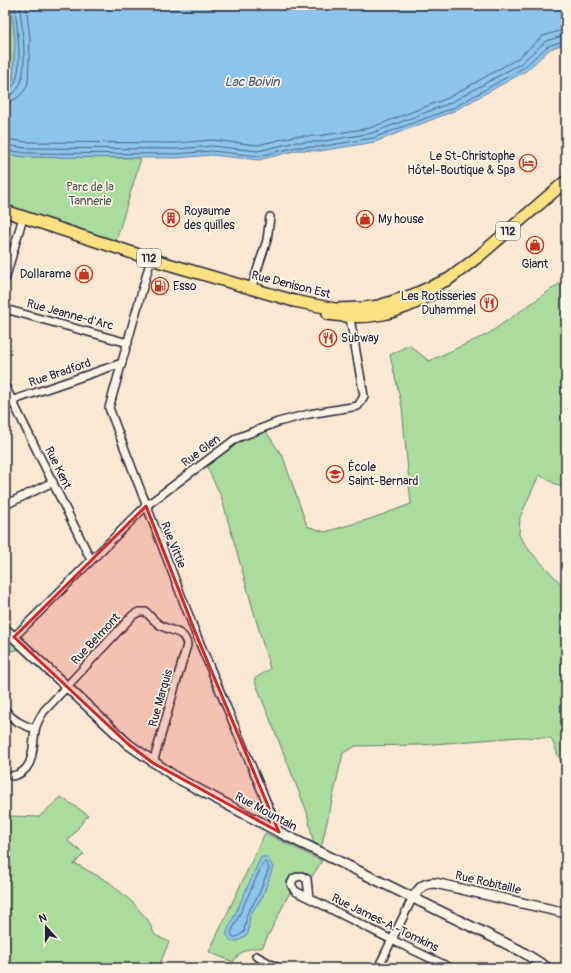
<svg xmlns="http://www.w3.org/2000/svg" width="571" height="973" font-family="Pangolin,sans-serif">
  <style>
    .green { fill: #aadc9d; stroke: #667f6c }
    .water { fill: #8cc4eb; stroke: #6283a5 }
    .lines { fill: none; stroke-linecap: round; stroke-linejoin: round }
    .shore { stroke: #4c6381; stroke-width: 1 }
    .street-casing { stroke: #22223b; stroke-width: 10 }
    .secondary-casing { stroke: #22223b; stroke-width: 12 }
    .primary-casing { stroke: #22223b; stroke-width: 14 }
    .street { stroke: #fcf5e5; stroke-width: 7 }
    .secondary { stroke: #fcf5e5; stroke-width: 9 }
    .primary { stroke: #fbe180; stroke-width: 11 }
    .marked { fill: #d62828; fill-opacity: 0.2; stroke: #d62828; stroke-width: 3; stroke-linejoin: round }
    .labels { text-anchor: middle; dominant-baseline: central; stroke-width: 3.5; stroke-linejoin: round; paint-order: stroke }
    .shield { fill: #fcf5e5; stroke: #63616e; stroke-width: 1 }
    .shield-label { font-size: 11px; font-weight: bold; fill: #22223b }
    .poi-label { font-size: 12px; fill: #22223b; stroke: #fcf5e5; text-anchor: start }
    .park-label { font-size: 12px; fill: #4b5a58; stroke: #fcf5e5 }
    .street-label { font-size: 12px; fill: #22223b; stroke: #fcf5e5 }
    .water-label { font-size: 13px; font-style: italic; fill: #425370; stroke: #fcf5e5 }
  </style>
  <rect width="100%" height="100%" fill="#fae9d2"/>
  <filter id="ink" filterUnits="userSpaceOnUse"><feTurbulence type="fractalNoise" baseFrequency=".025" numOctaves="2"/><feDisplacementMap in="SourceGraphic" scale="8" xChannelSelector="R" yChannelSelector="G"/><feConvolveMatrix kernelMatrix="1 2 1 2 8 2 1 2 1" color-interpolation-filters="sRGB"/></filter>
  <g filter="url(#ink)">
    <g class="green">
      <path d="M5,5H11L15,39L13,80L5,88Z"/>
      <path d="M5,154L26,157L141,158L116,241L5,205Z"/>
      <path d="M566,279V473L561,487L539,475L520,517L519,535L530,551L566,589V774L551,738L519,737L422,745L356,746L343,753L321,848L314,845L307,812L254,679L270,669L221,496L203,459L263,427L283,457L307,526L325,532L370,519L411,504L402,407L390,355L409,345L429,361L488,334Z"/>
      <path d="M5,634L22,649L5,652Z"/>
      <path d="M5,787L8,816L39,817L61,797L88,815L68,841L84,854L73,865L76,864L109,882L132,902L148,920L155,935L169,942L158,968H5Z"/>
      <path d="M265,833L322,861L311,878L305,872C292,871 281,880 290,892L262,948C249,947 241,951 233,962L209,952Z"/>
    </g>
    <g class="water">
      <path d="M11,5H566V43L550,49L526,71L454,111L375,142L320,151L298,150L259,160L211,155L177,158L26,157L5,154V89L13,80L15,39Z"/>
      <path d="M261,857H267L273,867L263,896L250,915L248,934L238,941H231L226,934Z"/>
    </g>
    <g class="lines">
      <g class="shore">
        <path d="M5,91C29,88 15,21 15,5"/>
        <path d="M5,96C36,94 20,24 20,5"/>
        <path d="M5,102C15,102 25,93 28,83L30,39L26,5"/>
        <path d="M5,139L27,142L177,143L212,140L258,145L295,136H318L370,128L448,98L517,59L543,36L566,29"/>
        <path d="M5,145L26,148L177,149L212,146L258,151L296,142H319L372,133L450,103L520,64L546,41L566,35"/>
        <path d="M5,150L26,153L177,154L211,151L259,156L297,147H319L373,138L453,108L523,68L548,46L566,40"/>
        <path d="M265,862L269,868L259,894L247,914L244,932L237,937H233L231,933L263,863Z"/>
      </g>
      <defs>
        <g id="street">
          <path d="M151,259L109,408L196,634L279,832"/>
          <path d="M5,280L23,217"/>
          <path d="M251,289L267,240L270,217"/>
          <path d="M5,309L128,343"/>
          <path d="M5,386L91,560"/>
          <path d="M5,403L122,363"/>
          <path d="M5,505L53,482"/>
          <path d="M14,637L146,506L237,438L278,422L309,414L358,406L364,396L349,313"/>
          <path d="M5,710C13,721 23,725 35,729"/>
          <path d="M12,776C35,772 32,749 35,731C36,724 40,717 44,711L133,615L139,612H146C150,616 155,622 160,625C171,632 185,630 187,645L153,763"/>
          <path d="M309,898L307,879L301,876L294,878L291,884L295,891L309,898L392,940L451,968"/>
          <path d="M256,956L278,968"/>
          <path d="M378,968L412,899"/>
        </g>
        <g id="secondary">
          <path d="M5,629L128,744L177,778L279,832L521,951L548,968"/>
          <path d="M412,899C419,889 422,883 435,883L566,913"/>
        </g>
        <g id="primary">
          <path d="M5,211L151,259L294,301L335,309L363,308L379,306L413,295L449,279L479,256L566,181"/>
          <path d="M328,314C370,321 398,314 434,293"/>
        </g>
      </defs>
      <use href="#street" class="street-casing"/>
      <use href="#secondary" class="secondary-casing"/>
      <use href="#primary" class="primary-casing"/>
      <use href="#street" class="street"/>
      <use href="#secondary" class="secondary"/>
      <use href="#primary" class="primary"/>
    </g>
  </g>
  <path class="marked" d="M146,506L196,634L279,832L153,763L128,744L14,637Z"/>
  <defs>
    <symbol id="hotel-ring" viewBox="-11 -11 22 22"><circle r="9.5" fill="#fcf5e5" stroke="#c8321e" stroke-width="1.5"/><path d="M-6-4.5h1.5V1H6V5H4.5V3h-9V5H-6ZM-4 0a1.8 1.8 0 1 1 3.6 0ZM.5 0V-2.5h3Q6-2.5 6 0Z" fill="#c8321e"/></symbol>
    <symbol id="building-ring" viewBox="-11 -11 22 22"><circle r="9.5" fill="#fcf5e5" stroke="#c8321e" stroke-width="1.5"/><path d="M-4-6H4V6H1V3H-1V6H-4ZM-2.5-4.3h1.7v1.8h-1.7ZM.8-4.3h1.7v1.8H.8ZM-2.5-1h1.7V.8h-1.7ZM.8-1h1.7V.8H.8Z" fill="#c8321e"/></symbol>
    <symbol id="shop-ring" viewBox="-11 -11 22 22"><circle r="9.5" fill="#fcf5e5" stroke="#c8321e" stroke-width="1.5"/><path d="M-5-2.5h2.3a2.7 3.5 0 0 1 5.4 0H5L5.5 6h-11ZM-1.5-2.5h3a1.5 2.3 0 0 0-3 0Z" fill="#c8321e"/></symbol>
    <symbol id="fuel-ring" viewBox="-11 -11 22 22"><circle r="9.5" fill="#fcf5e5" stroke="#c8321e" stroke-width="1.5"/><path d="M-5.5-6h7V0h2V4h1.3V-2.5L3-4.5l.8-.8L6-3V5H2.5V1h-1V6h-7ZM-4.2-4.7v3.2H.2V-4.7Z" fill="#c8321e"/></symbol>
    <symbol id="restaurant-ring" viewBox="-11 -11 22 22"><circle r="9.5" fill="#fcf5e5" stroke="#c8321e" stroke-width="1.5"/><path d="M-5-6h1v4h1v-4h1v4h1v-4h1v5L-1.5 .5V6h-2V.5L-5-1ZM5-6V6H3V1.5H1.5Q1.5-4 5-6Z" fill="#c8321e"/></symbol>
    <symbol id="school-ring" viewBox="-11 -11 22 22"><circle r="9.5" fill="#fcf5e5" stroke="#c8321e" stroke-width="1.5"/><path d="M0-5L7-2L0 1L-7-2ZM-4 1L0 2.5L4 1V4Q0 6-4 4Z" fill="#c8321e"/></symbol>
  </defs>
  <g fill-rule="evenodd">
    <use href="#hotel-ring" x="518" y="153" width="20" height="20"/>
    <use href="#building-ring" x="161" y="208" width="20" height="20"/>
    <use href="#shop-ring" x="355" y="209" width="20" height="20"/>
    <use href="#shop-ring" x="525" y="235" width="20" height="20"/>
    <use href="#shop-ring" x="74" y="264" width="20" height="20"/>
    <use href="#fuel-ring" x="150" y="276" width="20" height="20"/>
    <use href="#restaurant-ring" x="479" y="293" width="20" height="20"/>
    <use href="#restaurant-ring" x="318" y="328" width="20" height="20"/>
    <use href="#school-ring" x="325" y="464" width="20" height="20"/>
  </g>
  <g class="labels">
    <g class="shield">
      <rect x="496" y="222" width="24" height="18" rx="3"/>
      <rect x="137" y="249" width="24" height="18" rx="3"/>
    </g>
    <g class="shield-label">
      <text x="508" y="231">112</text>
      <text x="149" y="258">112</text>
    </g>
    <g class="poi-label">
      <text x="515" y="156" text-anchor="end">Le St-Christophe<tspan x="515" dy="14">Hôtel-Boutique &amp; Spa</tspan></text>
      <text x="184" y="211">Royaume<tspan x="184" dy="14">des quilles</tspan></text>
      <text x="378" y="219">My house</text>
      <text x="535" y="264" text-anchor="middle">Giant</text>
      <text x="71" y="274" text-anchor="end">Dollarama</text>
      <text x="173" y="286">Esso</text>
      <text x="476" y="296" text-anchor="end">Les Rotisseries<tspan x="476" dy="14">Duhammel</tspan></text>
      <text x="341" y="338">Subway</text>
      <text x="348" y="467">École<tspan x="348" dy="14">Saint-Bernard</tspan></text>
    </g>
    <g class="park-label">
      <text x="90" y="187">Parc de la<tspan x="90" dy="14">Tannerie</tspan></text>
    </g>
    <g class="street-label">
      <text transform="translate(291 285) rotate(14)">Rue Denison Est</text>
      <text transform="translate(70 315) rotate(15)">Rue Jeanne-d'Arc</text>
      <text transform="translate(60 373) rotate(-19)">Rue Bradford</text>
      <text transform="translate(201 451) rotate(-37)">Rue Glen</text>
      <text transform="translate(58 468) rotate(64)">Rue Kent</text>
      <text transform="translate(173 545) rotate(68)">Rue Vittie</text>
      <text transform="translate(96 639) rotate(-47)">Rue Belmont</text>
      <text transform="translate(161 698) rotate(-74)">Rue Marquis</text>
      <text transform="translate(266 812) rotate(28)">Rue Mountain</text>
      <text transform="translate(488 883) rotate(13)">Rue Robitaille</text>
      <text transform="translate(385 923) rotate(26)">Rue James-A.-Tomkins</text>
    </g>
    <g class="water-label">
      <text x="252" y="82">Lac Boivin</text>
    </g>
  </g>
  <rect width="571" height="973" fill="none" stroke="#fcf5e5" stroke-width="20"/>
  <rect x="10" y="10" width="551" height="953" fill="none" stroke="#22223b" stroke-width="1.5" filter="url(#ink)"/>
  <g transform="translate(46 927) rotate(339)" stroke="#fcf5e5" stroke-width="3" paint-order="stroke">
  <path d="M0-3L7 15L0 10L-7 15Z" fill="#22223b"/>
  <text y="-6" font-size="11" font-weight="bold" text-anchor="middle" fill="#22223b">N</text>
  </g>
</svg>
